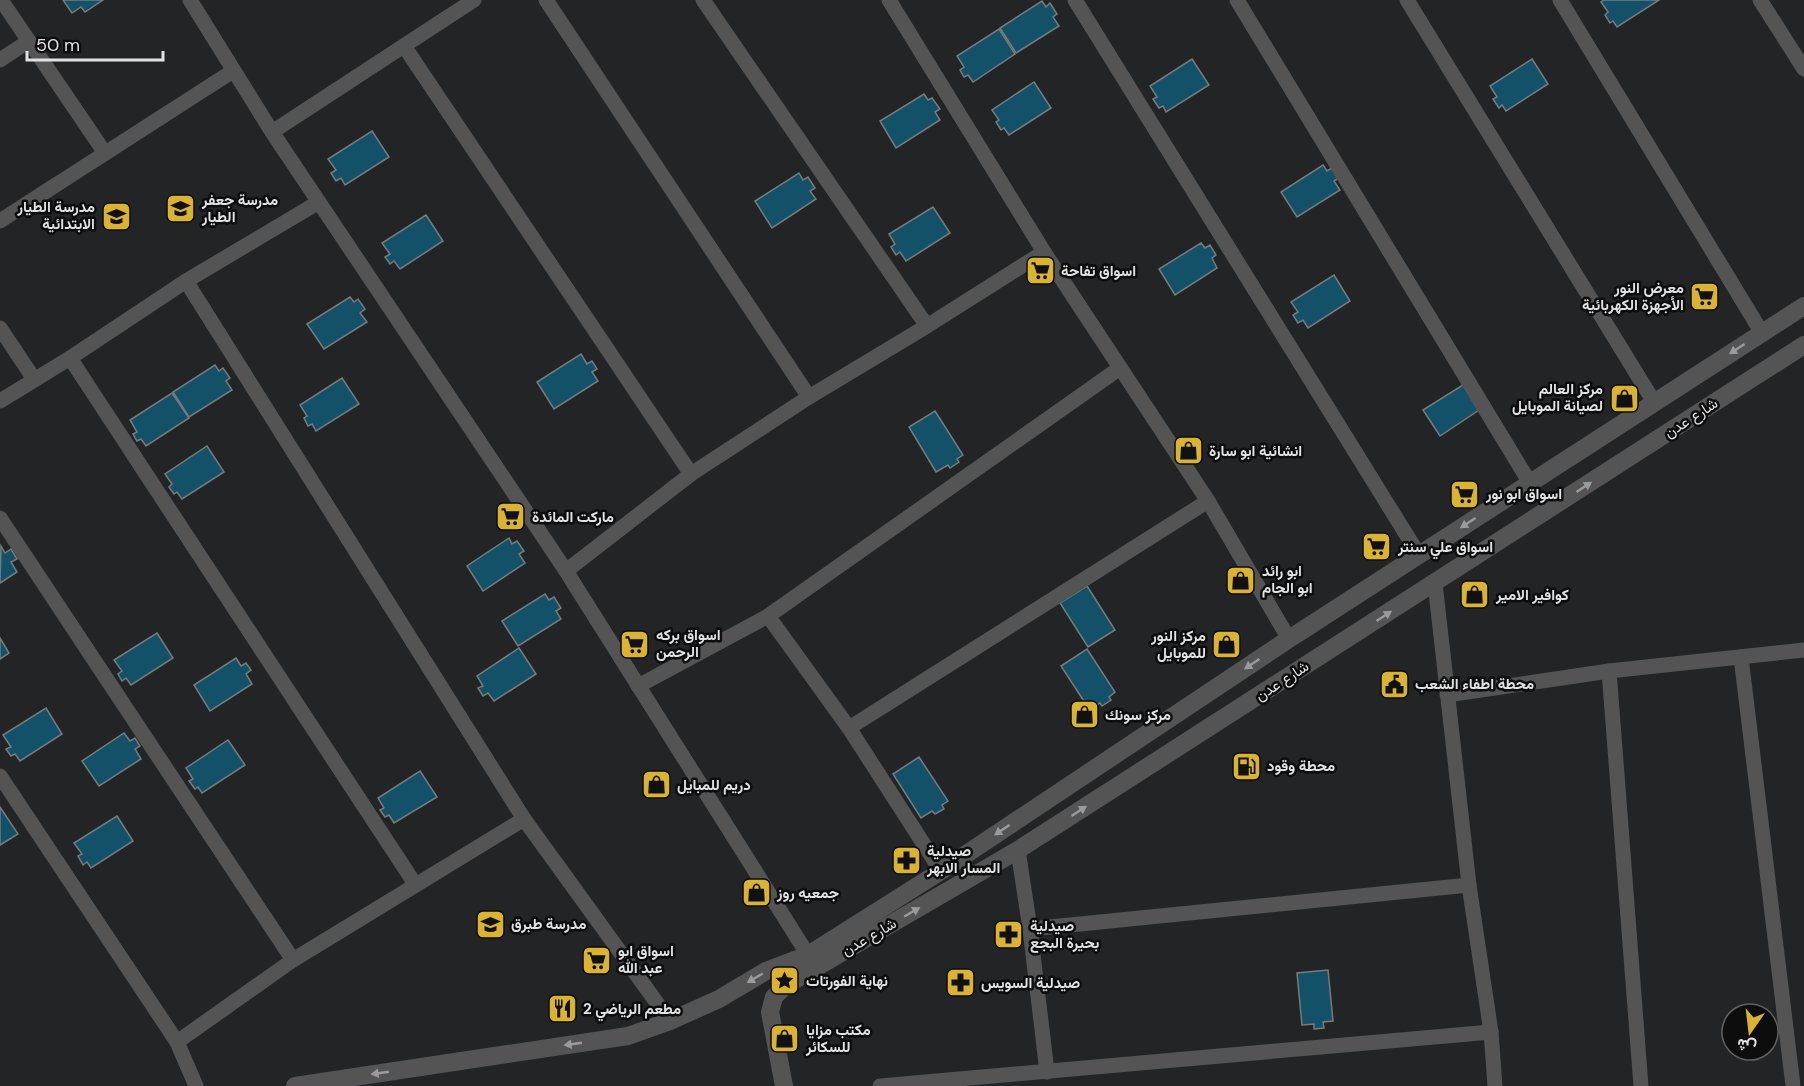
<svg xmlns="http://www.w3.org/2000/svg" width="1804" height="1086" font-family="'DM Sans',Vazirmatn,sans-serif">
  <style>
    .building { fill: #135169; stroke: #787b7c; stroke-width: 1.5 }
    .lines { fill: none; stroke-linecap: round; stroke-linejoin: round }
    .minor { stroke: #545455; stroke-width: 15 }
    .tertiary { stroke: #545455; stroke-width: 18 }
    .oneway { fill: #9a9b9c }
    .labels { text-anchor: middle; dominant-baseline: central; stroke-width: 5; stroke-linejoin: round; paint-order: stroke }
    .poi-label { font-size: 15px; font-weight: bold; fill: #e1e2e3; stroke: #0d0d0e; text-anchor: start }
    .street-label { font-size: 15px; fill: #e1e2e3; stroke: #0d0d0e }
  </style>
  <rect width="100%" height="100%" fill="#232426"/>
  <g class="building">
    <path d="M63,0H103L85,12L81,7L72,13Z"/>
    <path d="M1604,0H1659L1617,27L1613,21L1610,23L1605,15L1608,12L1601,2Z"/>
    <path d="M1042,1L1046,7L1050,3L1057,14L1053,17L1059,26L1016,53L1000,28Z"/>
    <path d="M999,29L1015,54L973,82L968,75L964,77L960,70L964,67L957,56Z"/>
    <path d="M1192,59L1209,85L1166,112L1163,106L1159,108L1153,99L1157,97L1150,86Z"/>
    <path d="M1532,59L1548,84L1506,111L1502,105L1499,108L1493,99L1497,97L1490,86Z"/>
    <path d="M1034,82L1051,108L1009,135L1004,128L1001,130L996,122L999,120L992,110Z"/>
    <path d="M924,94L928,100L932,98L940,109L935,112L940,120L896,148L880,121Z"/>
    <path d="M372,131L389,157L345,185L341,178L336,181L331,173L336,170L328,159Z"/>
    <path d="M1323,165L1327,171L1332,168L1339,178L1334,181L1340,190L1297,217L1281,192Z"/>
    <path d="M799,173L803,180L808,177L815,188L810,191L816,199L772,228L755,201Z"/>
    <path d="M933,207L950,233L906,261L900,252L896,255L891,247L895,244L889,234Z"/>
    <path d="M426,215L443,241L400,269L394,261L390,264L385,257L390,254L382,243Z"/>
    <path d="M1201,243L1205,248L1210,245L1216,255L1212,258L1217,268L1175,295L1159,269Z"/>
    <path d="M1334,275L1350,301L1308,328L1303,320L1298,323L1293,315L1298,312L1291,302Z"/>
    <path d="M350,297L354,302L358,299L365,309L360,313L367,322L324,349L307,324Z"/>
    <path d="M581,354L587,364L592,361L597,369L592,372L598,381L554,409L537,382Z"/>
    <path d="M215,365L219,371L223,368L230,378L226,381L232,390L189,417L173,392Z"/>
    <path d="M342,378L359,404L316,431L312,424L308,426L304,418L307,416L300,405Z"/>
    <path d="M1466,383L1482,408L1440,436L1423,410Z"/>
    <path d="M172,393L189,418L146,446L141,439L137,441L133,434L137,432L130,420Z"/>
    <path d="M935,411L963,455L957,459L959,462L950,468L948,465L936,472L909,427Z"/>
    <path d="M207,446L224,472L182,499L177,492L174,494L169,487L172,484L165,474Z"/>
    <path d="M509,538L512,544L517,541L524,551L519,554L525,563L483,591L467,566Z"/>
    <path d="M1,546L5,553L11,549L17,559L11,562L17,572L0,583Z"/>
    <path d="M1087,586L1115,630L1088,647L1060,603Z"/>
    <path d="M545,594L549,600L554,597L561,608L556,611L561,619L518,646L502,621Z"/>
    <path d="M157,633L173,658L131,685L126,678L122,681L118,674L122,671L114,660Z"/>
    <path d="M0,638L9,653L0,659Z"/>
    <path d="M519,648L536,674L494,701L488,693L483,696L478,688L483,686L477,676Z"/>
    <path d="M1087,649L1115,692L1109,697L1111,700L1102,706L1100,703L1089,709L1061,666Z"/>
    <path d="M236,658L241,666L246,663L251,670L246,674L252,684L210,711L194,685Z"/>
    <path d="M46,708L62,734L20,761L15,754L11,756L6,749L11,747L3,735Z"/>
    <path d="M124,733L130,741L135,738L140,746L135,749L141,759L99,786L82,761Z"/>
    <path d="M228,740L245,765L202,793L198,787L195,789L189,781L193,779L186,768Z"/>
    <path d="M919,757L948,801L942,805L944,809L935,814L932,811L921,818L893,774Z"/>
    <path d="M420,771L437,797L394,823L389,815L385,817L380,810L384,808L378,798Z"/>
    <path d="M0,807L18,834L0,845Z"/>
    <path d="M117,816L133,841L91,868L87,862L83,865L78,856L82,854L74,843Z"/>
    <path d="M1328,970L1333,1021L1323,1022L1324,1028L1314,1029V1024L1302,1025L1297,973Z"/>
  </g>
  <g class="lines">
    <g class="minor">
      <path d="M1,0L105,153"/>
      <path d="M190,0L272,132L566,571L808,955"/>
      <path d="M546,0L809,397"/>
      <path d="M703,0L927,326"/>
      <path d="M889,0L1044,252L1208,501L1289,639"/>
      <path d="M1075,0L1419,555"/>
      <path d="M1237,0L1530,483"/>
      <path d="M1407,0L1654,402"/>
      <path d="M1560,0L1762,333"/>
      <path d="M1760,0L1804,69"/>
      <path d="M404,46L691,474"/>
      <path d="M0,60L29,41"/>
      <path d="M272,132L474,0"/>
      <path d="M0,221L233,71"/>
      <path d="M186,281L524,819L670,1021"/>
      <path d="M0,328L34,379"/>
      <path d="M70,358L415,884"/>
      <path d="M0,401L70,358L186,281L319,202"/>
      <path d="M0,518L293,960"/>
      <path d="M566,571L691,474L809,397L927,326L1044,252"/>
      <path d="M1435,583L1469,885L1491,1032L1495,1086"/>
      <path d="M768,616L849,728L941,871"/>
      <path d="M1741,657L1793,1086"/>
      <path d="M1609,671L1641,1086"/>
      <path d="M638,686L768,616L1120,368"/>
      <path d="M1447,695L1609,671L1804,650"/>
      <path d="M849,728L1208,501"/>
      <path d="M0,776L177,1042L196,1086"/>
      <path d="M1018,850L1030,929L1047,1072"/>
      <path d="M1030,929L1469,885"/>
      <path d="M177,1042L293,960L524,819"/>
      <path d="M880,1086L1491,1032"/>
    </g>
    <g class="tertiary">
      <path d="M295,1086L628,1036L670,1021L719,999L766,971L808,955L941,871L1289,639L1804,306"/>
      <path d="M784,1086L770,1012L774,997L786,985L1018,850L1804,345"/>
    </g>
  </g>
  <defs><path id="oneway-solid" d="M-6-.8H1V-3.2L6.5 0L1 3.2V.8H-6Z" transform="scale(1.5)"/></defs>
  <g class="oneway">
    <use href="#oneway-solid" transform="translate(1737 349) rotate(147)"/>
    <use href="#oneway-solid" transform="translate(1584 487) rotate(-33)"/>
    <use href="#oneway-solid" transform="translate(1468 523) rotate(147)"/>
    <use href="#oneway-solid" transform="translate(1384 616) rotate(-33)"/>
    <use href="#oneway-solid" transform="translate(1252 664) rotate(146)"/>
    <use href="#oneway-solid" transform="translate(1079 811) rotate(-33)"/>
    <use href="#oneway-solid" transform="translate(1002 830) rotate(146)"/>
    <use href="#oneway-solid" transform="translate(912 912) rotate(-30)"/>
    <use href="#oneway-solid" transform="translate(755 978) rotate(150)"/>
    <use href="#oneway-solid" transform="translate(573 1044) rotate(172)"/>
    <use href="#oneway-solid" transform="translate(380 1073) rotate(172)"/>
  </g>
  <defs>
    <symbol id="school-square" viewBox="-11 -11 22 22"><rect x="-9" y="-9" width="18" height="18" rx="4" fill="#dab333" stroke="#0d0d0e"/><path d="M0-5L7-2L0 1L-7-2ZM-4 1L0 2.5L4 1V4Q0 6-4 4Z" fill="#111"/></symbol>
    <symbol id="supermarket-square" viewBox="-11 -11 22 22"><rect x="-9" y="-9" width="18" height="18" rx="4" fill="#dab333" stroke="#0d0d0e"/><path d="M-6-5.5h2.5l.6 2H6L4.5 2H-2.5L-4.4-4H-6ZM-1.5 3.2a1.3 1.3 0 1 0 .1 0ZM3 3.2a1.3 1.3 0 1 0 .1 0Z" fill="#111"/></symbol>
    <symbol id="shop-square" viewBox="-11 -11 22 22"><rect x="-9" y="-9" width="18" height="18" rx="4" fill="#dab333" stroke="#0d0d0e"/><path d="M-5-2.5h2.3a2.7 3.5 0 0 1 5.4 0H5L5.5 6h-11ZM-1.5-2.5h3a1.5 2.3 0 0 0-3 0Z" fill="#111"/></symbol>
    <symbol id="civic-square" viewBox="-11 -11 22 22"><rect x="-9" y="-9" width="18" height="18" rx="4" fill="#dab333" stroke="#0d0d0e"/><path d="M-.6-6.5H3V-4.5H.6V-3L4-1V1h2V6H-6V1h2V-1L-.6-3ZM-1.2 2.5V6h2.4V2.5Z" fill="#111"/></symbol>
    <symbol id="fuel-square" viewBox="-11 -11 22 22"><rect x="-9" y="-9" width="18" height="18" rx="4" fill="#dab333" stroke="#0d0d0e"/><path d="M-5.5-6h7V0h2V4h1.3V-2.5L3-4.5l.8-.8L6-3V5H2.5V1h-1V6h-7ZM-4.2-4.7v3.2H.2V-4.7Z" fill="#111"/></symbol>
    <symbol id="pharmacy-square" viewBox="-11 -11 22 22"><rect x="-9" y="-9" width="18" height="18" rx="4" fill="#dab333" stroke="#0d0d0e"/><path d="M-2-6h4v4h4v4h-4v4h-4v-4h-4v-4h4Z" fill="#111"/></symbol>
    <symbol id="sight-square" viewBox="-11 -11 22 22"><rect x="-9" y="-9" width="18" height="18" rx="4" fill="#dab333" stroke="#0d0d0e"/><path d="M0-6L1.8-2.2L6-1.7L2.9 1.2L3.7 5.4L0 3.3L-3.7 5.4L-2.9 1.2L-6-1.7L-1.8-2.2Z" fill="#111"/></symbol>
    <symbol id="restaurant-square" viewBox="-11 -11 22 22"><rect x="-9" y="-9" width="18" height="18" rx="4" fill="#dab333" stroke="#0d0d0e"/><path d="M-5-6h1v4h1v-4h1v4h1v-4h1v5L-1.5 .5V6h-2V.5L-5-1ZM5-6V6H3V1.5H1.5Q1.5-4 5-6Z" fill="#111"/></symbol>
  </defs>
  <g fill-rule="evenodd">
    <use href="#school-square" x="164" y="192" width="33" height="33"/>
    <use href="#school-square" x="100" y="200" width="33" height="33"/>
    <use href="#supermarket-square" x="1024" y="254" width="33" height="33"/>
    <use href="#supermarket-square" x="1688" y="280" width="33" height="33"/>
    <use href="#shop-square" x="1608" y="382" width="33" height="33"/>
    <use href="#shop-square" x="1172" y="434" width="33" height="33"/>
    <use href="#supermarket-square" x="1448" y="478" width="33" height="33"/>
    <use href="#supermarket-square" x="494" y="500" width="33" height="33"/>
    <use href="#supermarket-square" x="1360" y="530" width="33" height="33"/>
    <use href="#shop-square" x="1224" y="564" width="33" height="33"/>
    <use href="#shop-square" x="1458" y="578" width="33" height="33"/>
    <use href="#supermarket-square" x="618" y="628" width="33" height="33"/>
    <use href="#shop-square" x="1210" y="628" width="33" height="33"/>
    <use href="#civic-square" x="1378" y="668" width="33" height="33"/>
    <use href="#shop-square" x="1068" y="698" width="33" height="33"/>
    <use href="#fuel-square" x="1230" y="750" width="33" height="33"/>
    <use href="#shop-square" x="640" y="768" width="33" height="33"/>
    <use href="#pharmacy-square" x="890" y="844" width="33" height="33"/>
    <use href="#shop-square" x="740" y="876" width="33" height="33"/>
    <use href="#school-square" x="474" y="908" width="33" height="33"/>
    <use href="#pharmacy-square" x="992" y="918" width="33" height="33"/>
    <use href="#supermarket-square" x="580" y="944" width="33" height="33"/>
    <use href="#sight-square" x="768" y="964" width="33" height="33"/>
    <use href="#pharmacy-square" x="944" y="966" width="33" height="33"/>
    <use href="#restaurant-square" x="546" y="992" width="33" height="33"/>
    <use href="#shop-square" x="768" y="1022" width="33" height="33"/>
  </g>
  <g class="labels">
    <g class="poi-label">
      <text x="202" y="200">مدرسة جعفر<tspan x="202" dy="17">الطيار</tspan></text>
      <text x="95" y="207" text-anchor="end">مدرسة الطيار<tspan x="95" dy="17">الابتدائية</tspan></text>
      <text x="1061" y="271">اسواق تفاحة</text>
      <text x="1684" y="288" text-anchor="end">معرض النور<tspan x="1684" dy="17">الأجهزة الكهربائية</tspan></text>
      <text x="1603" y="389" text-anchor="end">مركز العالم<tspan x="1603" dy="17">لصيانة الموبايل</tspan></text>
      <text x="1209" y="451">انشائية ابو سارة</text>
      <text x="1486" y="494">اسواق ابو نور</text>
      <text x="532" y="517">ماركت المائدة</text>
      <text x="1398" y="547">اسواق علي سنتر</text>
      <text x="1262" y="571">ابو رائد<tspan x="1262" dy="17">ابو الجام</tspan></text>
      <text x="1496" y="595">كوافير الامير</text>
      <text x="656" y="635">اسواق بركه<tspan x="656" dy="17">الرحمن</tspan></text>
      <text x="1206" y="636" text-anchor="end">مركز النور<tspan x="1206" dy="17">للموبايل</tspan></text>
      <text x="1415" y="684">محطة اطفاء الشعب</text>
      <text x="1105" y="715">مركز سونك</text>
      <text x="1267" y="766">محطة وقود</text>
      <text x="677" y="785">دريم للمبايل</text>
      <text x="927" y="851">صيدلية<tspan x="927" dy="17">المسار الابهر</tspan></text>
      <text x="777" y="893">جمعيه روز</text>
      <text x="511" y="924">مدرسة طبرق</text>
      <text x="1030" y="926">صيدلية<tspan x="1030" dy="17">بحيرة البجع</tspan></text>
      <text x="618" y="951">اسواق ابو<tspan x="618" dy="17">عبد الله</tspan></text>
      <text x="806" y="981">نهاية الفورتات</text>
      <text x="981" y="983">صيدلية السويس</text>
      <text x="583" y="1009">مطعم الرياضي 2</text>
      <text x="806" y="1030">مكتب مزايا<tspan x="806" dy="17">للسكائر</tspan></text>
    </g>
    <g class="street-label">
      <text transform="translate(1691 418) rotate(-33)">شارع عدن</text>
      <text transform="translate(1282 681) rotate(-33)">شارع عدن</text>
      <text transform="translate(869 937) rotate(-30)">شارع عدن</text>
    </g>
  </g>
  <g transform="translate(1750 1032) rotate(194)"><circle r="28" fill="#0d0d0e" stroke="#626263" stroke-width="1.5"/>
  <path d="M0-4.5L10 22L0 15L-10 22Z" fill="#dab333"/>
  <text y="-9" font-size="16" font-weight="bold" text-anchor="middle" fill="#e1e2e3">ش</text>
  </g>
  <path d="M27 51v9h136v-9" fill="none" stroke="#e1e2e3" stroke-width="3"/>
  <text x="36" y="51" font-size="18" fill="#e1e2e3" stroke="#0d0d0e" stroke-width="4.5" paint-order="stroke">50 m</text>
</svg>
